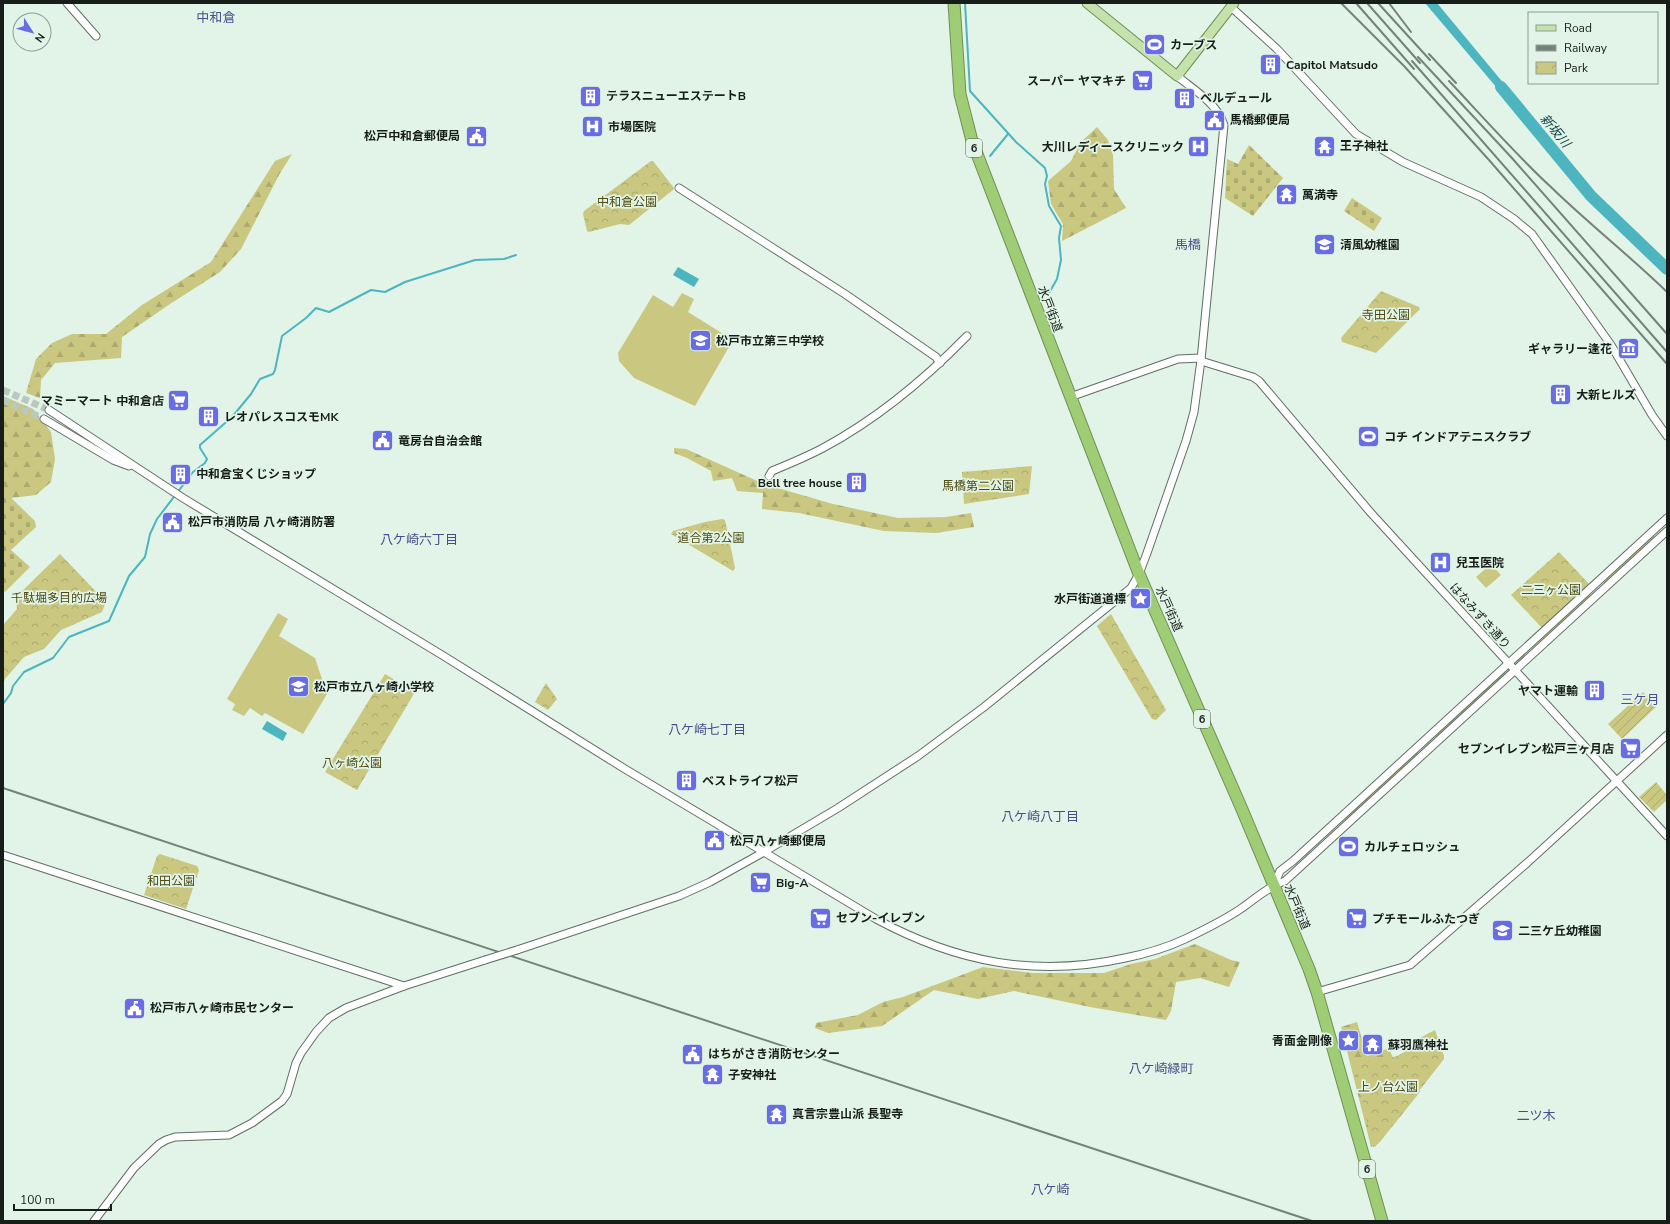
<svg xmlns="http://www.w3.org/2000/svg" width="1670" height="1224" font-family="'Nunito Sans','Noto Sans JP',sans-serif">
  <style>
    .grass { fill: #c9c780 }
    .forest { fill: url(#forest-firs) }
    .cemetery { fill: url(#cemetery-stones) }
    .park { fill: url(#park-crowns) }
    .garden { fill: url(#garden-furrows) }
    .water { fill: #4cb5c0 }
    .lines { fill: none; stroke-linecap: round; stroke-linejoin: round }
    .stream { stroke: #4cb5c0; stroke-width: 2 }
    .river { stroke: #4cb5c0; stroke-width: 12 }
    .minor-tunnel { stroke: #b9c9be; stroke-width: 7; stroke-dasharray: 7 3.5; stroke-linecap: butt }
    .minor-casing { stroke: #5f6f64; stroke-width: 9 }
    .major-casing { stroke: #6f9055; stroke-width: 11 }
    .highway-casing { stroke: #6f9055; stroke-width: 13 }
    .minor { stroke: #fff; stroke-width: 7 }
    .major { stroke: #c5e1ac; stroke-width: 9 }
    .highway { stroke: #9fcd75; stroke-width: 11 }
    .rail { stroke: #758279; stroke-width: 2 }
    .minor-bridge-casing { stroke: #5f6f64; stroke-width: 9; stroke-linecap: butt }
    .minor-bridge { stroke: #fff; stroke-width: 7 }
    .labels { text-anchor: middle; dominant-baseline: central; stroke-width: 3.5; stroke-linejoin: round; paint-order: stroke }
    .shield { fill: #e1f4e7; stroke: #545e57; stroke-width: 1 }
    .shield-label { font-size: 11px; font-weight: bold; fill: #171e19 }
    .poi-label { font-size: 12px; font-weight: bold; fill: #171e19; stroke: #e1f4e7; text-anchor: start }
    .park-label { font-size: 12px; fill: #4e4b12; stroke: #e1f4e7 }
    .street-label { font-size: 12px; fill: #171e19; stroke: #e1f4e7 }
    .neighbourhood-label { font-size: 13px; fill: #484e8b; stroke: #e1f4e7 }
    .water-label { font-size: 13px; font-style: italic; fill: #0d3e42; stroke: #e1f4e7 }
  </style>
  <defs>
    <pattern id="forest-firs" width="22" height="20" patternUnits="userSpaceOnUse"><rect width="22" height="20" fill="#c9c780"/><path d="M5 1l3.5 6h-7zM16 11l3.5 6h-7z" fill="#acaa6e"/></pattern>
    <pattern id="cemetery-stones" width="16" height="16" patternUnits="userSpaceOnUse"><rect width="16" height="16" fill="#c9c780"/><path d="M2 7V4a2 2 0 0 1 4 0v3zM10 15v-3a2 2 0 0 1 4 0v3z" fill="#acaa6e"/></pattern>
    <pattern id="park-crowns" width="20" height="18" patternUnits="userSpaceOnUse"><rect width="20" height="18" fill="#c9c780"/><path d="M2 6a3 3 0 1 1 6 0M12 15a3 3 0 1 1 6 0" fill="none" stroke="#acaa6e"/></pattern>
    <pattern id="garden-furrows" width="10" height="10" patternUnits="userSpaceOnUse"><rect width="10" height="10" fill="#c9c780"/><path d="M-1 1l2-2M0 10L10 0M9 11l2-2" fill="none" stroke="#acaa6e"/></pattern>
  </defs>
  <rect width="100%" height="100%" fill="#e1f4e7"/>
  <g class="grass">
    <path d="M682,293L694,299L688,312L733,340L695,406L634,378L619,361L618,353L653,295L673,307Z"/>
    <path d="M1653,534L1655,539L1606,583H1604L1603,580Z"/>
    <path d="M1491,564L1501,575L1486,588L1476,577Z"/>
    <path d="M1590,593L1591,596L1518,661L1517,660Z"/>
    <path d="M278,613L288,619L279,636L315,658L327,694L303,734L265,713L262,716L250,708L244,716L232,710L235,704L227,699Z"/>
    <path d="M1503,672L1506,674L1436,738L1435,737Z"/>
    <path d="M1417,752L1419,754L1347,821L1344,819Z"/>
  </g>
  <g class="forest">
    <path d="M1097,127L1108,140L1113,155L1114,189L1126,208L1062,241L1063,224L1051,204L1048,181L1071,161L1081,142Z"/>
    <path d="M292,154L279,175L241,249L220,272L170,304L122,337L121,358L55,363L41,380L40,398L26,393L36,359L52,343L72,334H106L142,305L211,262L275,161Z"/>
    <path d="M3,396L33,409L51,432L55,459L51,482L36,495L3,499Z"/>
    <path d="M674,448L686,449L764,484L833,504L898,518L946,517L971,513L974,527L936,533L884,531L799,513L762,509L763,493L737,491L732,478L713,481L711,471L687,458L674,453Z"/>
    <path d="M1195,944L1231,960L1240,962L1229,987L1200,978L1176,982L1171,1011L1166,1020L1090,1007L1014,991L978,999L934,990L882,1026L828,1033L815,1028L816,1023L858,1015L883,1002L903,997L983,967L1033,973H1104L1131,964L1155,959Z"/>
    <path d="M1357,1022L1367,1056L1389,1048L1393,1058L1407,1051L1420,1092L1379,1143L1371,1147L1341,1027Z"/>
  </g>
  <g class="cemetery">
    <path d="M1249,145L1283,178L1253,216L1225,198L1227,159L1238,164Z"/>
    <path d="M1352,198L1382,218L1374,231L1344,211Z"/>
    <path d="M3,494H7L35,521L36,527L11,550L30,567L5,592L3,590Z"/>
  </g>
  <g class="park">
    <path d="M651,161H653L674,188L673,190L629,225L620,224L589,232L587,231L583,214L584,211Z"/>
    <path d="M1381,291L1419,307L1420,309L1376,353L1342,342L1341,338Z"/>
    <path d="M1032,466L1029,494L964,504L962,472Z"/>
    <path d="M722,519L725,520L735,568L733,571L671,534L673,531L705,522Z"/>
    <path d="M1559,552L1590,585L1542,628L1511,595Z"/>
    <path d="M60,554L106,602L102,612L61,630L44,649L24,657L5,679L3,685V625L17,609L16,597Z"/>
    <path d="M1111,614L1166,710L1156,720L1152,719L1097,626Z"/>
    <path d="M385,674L415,692L357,790L325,772Z"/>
    <path d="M546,683L557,699L548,710L535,702Z"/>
    <path d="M160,854L197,866L199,870L186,909L144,895L157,856Z"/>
    <path d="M1435,1030L1444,1056V1059L1376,1146L1373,1147L1354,1065L1398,1056L1407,1051L1406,1045Z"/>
  </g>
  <g class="garden">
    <path d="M1643,692L1657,706L1622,739L1608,724Z"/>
    <path d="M1656,782L1667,795V800L1654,812L1639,797Z"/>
  </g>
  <g class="water">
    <path d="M1425,3H1437L1515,97L1508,101Z"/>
    <path d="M678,267L699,279L694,287L673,275Z"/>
    <path d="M267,721L287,733L283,741L262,729Z"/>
  </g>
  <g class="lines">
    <g class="stream">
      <path d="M965,3L970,91L1016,142L1045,168L1047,176L1045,184L1049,206L1061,226L1059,238L1061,260L1057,279L1049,293"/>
      <path d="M990,156L1008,134"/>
      <path d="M3,704L11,693L13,686L24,672L53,658L69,637L109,621L129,576L145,557L150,534L157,519L193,472L205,463L207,459L200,448V445L232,417L251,394L260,379L273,374L275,370L282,336L306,318L316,308L329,312L371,290L385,292L405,282L475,260L504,259L516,255"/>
    </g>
    <path class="river" d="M1501,87L1591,196L1667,269"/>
    <g class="minor-tunnel">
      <path d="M3,390L49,410"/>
      <path d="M3,400L44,419"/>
    </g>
    <defs>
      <g id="minor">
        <path d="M67,3L96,36"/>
        <path d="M1231,7L1277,49L1356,134L1403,162L1481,197L1514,219L1532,234L1611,345L1652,415L1667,436"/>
        <path d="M679,188L845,294L936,357L940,363"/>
        <path d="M1070,397L1178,359L1201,358V361L1253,377L1259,381L1371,513L1667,836"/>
        <path d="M49,410L183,498L442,655L625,769L876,919C956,962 1035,978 1125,958C1145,954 1166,948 1185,939C1204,930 1222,921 1239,910C1254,900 1267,887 1285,881L1667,531"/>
        <path d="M44,419L113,460L129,466"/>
        <path d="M769,476L772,471C789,464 806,457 823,448C877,419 924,380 967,336"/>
        <path d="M3,855L404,986"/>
        <path d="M1274,885L1280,871L1293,861L1667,518"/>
        <path d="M517,950L679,896L710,882L764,852L838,808L918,756L984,707L1131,588L1139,574L1147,553L1186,441L1194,412L1201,360L1224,125C1217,103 1194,90 1177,76"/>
        <path d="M1317,992L1410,965L1527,863L1667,735"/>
        <path d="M94,1221L134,1168L159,1144L166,1140L175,1137L229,1135L252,1123L282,1101L287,1094L296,1063L301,1053L316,1032L329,1018L346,1008L404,986L485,960"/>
      </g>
      <path id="major" d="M1087,3L1177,76L1234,3"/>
      <path id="highway" d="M954,3L960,94L972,141L1139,574L1241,807L1309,969L1317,992L1382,1221"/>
    </defs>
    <use href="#minor" class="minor-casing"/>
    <use href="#major" class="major-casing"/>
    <use href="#highway" class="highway-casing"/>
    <use href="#minor" class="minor"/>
    <use href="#major" class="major"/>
    <use href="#highway" class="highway"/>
    <g class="rail">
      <path d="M1341,3L1404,66L1489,160L1667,364"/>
      <path d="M1356,3L1414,69"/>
      <path d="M1367,3L1420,63"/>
      <path d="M1378,3L1430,60"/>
      <path d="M1389,3L1411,32"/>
      <path d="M1429,54L1456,83"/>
      <path d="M1418,57L1511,157L1667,334"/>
      <path d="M1412,61L1667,352"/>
      <path d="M1449,81C1483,117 1515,154 1552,188C1589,224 1630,256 1667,292"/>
      <path d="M3,788L1312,1221"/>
    </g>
    <defs>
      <path id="minor-bridge" d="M485,960L517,950"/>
    </defs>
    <use href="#minor-bridge" class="minor-bridge-casing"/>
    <use href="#minor-bridge" class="minor-bridge"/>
  </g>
  <defs>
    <symbol id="stadium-square" viewBox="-11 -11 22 22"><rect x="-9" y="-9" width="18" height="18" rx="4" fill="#686de6" stroke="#e1f4e7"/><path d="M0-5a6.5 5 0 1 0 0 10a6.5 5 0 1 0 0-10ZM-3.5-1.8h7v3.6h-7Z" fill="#fff"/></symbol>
    <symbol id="building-square" viewBox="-11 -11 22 22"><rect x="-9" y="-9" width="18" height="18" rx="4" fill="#686de6" stroke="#e1f4e7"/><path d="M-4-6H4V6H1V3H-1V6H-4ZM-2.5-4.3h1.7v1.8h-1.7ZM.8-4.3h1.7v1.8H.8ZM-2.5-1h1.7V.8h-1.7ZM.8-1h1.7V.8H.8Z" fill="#fff"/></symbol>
    <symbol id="supermarket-square" viewBox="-11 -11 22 22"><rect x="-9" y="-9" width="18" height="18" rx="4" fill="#686de6" stroke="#e1f4e7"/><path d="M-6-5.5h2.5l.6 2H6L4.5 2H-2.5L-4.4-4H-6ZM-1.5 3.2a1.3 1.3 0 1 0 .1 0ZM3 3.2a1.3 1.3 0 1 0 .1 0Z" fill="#fff"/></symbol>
    <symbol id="civic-square" viewBox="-11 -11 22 22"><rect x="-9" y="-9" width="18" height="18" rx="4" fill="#686de6" stroke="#e1f4e7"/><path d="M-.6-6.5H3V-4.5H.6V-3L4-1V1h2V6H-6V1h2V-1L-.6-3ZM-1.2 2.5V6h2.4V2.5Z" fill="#fff"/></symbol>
    <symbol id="hospital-square" viewBox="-11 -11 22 22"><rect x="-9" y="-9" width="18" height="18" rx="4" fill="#686de6" stroke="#e1f4e7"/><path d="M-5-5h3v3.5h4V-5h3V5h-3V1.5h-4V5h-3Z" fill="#fff"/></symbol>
    <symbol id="temple-square" viewBox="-11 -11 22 22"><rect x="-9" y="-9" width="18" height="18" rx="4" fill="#686de6" stroke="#e1f4e7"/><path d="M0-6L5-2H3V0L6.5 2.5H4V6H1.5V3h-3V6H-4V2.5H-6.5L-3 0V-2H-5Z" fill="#fff"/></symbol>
    <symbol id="school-square" viewBox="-11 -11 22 22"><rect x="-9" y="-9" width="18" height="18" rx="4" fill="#686de6" stroke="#e1f4e7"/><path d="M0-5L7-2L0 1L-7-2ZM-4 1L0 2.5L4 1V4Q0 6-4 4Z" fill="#fff"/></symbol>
    <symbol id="museum-square" viewBox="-11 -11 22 22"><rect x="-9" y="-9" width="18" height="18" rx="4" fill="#686de6" stroke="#e1f4e7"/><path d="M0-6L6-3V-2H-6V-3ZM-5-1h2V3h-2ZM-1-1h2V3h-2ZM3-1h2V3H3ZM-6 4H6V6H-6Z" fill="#fff"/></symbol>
    <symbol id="sight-square" viewBox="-11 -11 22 22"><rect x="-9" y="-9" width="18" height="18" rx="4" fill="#686de6" stroke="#e1f4e7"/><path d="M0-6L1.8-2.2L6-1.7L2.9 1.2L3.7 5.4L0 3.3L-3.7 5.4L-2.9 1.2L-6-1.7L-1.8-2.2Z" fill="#fff"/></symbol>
  </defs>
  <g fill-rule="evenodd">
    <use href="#stadium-square" x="1142" y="32" width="25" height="25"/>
    <use href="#building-square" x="1258" y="52" width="25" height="25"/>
    <use href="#supermarket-square" x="1130" y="68" width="25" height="25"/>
    <use href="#building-square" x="578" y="84" width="25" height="25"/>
    <use href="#building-square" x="1172" y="86" width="25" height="25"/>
    <use href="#civic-square" x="1202" y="108" width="25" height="25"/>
    <use href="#hospital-square" x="580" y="114" width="25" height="25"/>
    <use href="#civic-square" x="464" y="124" width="25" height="25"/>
    <use href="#temple-square" x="1312" y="134" width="25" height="25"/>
    <use href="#hospital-square" x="1186" y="134" width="25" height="25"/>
    <use href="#temple-square" x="1274" y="182" width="25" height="25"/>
    <use href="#school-square" x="1312" y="232" width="25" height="25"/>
    <use href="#school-square" x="688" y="328" width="25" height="25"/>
    <use href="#museum-square" x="1616" y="336" width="25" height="25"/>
    <use href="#building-square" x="1548" y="382" width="25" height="25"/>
    <use href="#supermarket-square" x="166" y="388" width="25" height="25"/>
    <use href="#building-square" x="196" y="404" width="25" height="25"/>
    <use href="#stadium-square" x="1356" y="424" width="25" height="25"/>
    <use href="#civic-square" x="370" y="428" width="25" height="25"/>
    <use href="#building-square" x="168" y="462" width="25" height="25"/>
    <use href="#building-square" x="844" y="470" width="25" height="25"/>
    <use href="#civic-square" x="160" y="510" width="25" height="25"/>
    <use href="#hospital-square" x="1428" y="550" width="25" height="25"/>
    <use href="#sight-square" x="1128" y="586" width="25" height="25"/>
    <use href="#school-square" x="286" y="674" width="25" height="25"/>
    <use href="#building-square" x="1582" y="678" width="25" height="25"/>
    <use href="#supermarket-square" x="1618" y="736" width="25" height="25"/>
    <use href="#building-square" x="674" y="768" width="25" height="25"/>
    <use href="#civic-square" x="702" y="828" width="25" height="25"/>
    <use href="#stadium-square" x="1336" y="834" width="25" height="25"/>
    <use href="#supermarket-square" x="748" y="870" width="25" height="25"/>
    <use href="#supermarket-square" x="808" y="906" width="25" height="25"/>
    <use href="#supermarket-square" x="1344" y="906" width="25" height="25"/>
    <use href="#school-square" x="1490" y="918" width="25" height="25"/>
    <use href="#civic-square" x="122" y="996" width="25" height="25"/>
    <use href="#sight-square" x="1336" y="1028" width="25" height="25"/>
    <use href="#temple-square" x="1360" y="1032" width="25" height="25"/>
    <use href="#civic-square" x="680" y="1042" width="25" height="25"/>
    <use href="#temple-square" x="700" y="1062" width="25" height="25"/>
    <use href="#temple-square" x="764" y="1102" width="25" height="25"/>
  </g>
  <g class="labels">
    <g class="shield">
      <rect x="966" y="139" width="16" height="18" rx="3"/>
      <rect x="1194" y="710" width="16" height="18" rx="3"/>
      <rect x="1359" y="1160" width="16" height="18" rx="3"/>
    </g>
    <g class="shield-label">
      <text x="974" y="148">6</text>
      <text x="1202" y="719">6</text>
      <text x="1367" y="1169">6</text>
    </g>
    <g class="poi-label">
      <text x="1170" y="45">カーブス</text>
      <text x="1286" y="65">Capitol Matsudo</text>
      <text x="1126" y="81" text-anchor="end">スーパー ヤマキチ</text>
      <text x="606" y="96">テラスニューエステートB</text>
      <text x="1200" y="98">ベルデュール</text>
      <text x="1230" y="120">馬橋郵便局</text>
      <text x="608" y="127">市場医院</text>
      <text x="460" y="136" text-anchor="end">松戸中和倉郵便局</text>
      <text x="1340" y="146">王子神社</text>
      <text x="1184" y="147" text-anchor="end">大川レディースクリニック</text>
      <text x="1302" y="195">萬満寺</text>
      <text x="1340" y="245">清風幼稚園</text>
      <text x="716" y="341">松戸市立第三中学校</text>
      <text x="1612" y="349" text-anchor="end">ギャラリー逢花</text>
      <text x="1576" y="395">大新ヒルズ</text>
      <text x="164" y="401" text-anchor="end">マミーマート 中和倉店</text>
      <text x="224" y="417">レオパレスコスモMK</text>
      <text x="1384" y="437">コチ インドアテニスクラブ</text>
      <text x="398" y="441">竜房台自治会館</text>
      <text x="196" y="474">中和倉宝くじショップ</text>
      <text x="842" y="483" text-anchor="end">Bell tree house</text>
      <text x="188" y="522">松戸市消防局 八ヶ崎消防署</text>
      <text x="1456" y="563">兒玉医院</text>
      <text x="1126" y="599" text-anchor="end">水戸街道道標</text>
      <text x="314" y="687">松戸市立八ヶ崎小学校</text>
      <text x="1578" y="691" text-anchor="end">ヤマト運輸</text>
      <text x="1614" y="749" text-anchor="end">セブンイレブン松戸三ヶ月店</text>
      <text x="702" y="781">ベストライフ松戸</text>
      <text x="730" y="841">松戸八ヶ崎郵便局</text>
      <text x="1364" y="847">カルチェロッシュ</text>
      <text x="776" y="883">Big-A</text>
      <text x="836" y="918">セブン-イレブン</text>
      <text x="1372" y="919">プチモールふたつぎ</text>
      <text x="1518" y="931">二三ケ丘幼稚園</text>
      <text x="150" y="1008">松戸市八ヶ崎市民センター</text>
      <text x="1332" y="1041" text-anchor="end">青面金剛像</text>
      <text x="1388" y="1045">蘇羽鷹神社</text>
      <text x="708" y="1054">はちがさき消防センター</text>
      <text x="728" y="1075">子安神社</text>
      <text x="792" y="1114">真言宗豊山派 長聖寺</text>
    </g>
    <g class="park-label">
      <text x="627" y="202">中和倉公園</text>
      <text x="1386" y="315">寺田公園</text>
      <text x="978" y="486">馬橋第二公園</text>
      <text x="711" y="538">道合第2公園</text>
      <text x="1551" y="590">二三ヶ公園</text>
      <text x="59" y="598">千駄堀多目的広場</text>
      <text x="352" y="763">八ヶ崎公園</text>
      <text x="171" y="881">和田公園</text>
      <text x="1388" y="1087">上ノ台公園</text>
    </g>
    <g class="street-label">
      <text transform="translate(1050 309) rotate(69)">水戸街道</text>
      <text transform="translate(1169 609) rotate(66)">水戸街道</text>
      <text transform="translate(1480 616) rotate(48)">はなみずき通り</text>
      <text transform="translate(1297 907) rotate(67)">水戸街道</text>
    </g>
    <g class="neighbourhood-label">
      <text x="216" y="18">中和倉</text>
      <text x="1188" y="245">馬橋</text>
      <text x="419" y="540">八ケ崎六丁目</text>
      <text x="1640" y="700">三ケ月</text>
      <text x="707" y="730">八ケ崎七丁目</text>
      <text x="1040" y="817">八ケ崎八丁目</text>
      <text x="1161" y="1069">八ケ崎緑町</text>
      <text x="1536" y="1116">二ツ木</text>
      <text x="1050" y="1190">八ケ崎</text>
    </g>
    <g class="water-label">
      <text transform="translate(1555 131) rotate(50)">新坂川</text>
    </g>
  </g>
  <rect width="1670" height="1224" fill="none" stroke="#171e19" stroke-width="8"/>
  <rect x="1528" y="12" width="130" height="72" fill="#e1f4e7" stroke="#909e95"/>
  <rect x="1536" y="25" width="20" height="6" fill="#c5e1ac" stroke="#909e95"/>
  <text x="1564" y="32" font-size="12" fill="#171e19">Road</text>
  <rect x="1536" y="45" width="20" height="6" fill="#758279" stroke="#909e95"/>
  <text x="1564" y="52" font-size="12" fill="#171e19">Railway</text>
  <rect x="1536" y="62" width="20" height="12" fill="url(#park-crowns)" stroke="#909e95"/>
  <text x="1564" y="72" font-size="12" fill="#171e19">Park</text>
  <g transform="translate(32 32) rotate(126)"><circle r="19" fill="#e1f4e7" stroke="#909e95"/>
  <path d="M0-3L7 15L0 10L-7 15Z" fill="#686de6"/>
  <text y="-6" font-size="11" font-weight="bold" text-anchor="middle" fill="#171e19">N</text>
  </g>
  <path d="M14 1204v6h97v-6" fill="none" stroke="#171e19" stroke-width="2"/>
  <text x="20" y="1204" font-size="12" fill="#171e19" stroke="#e1f4e7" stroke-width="3" paint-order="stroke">100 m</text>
</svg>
